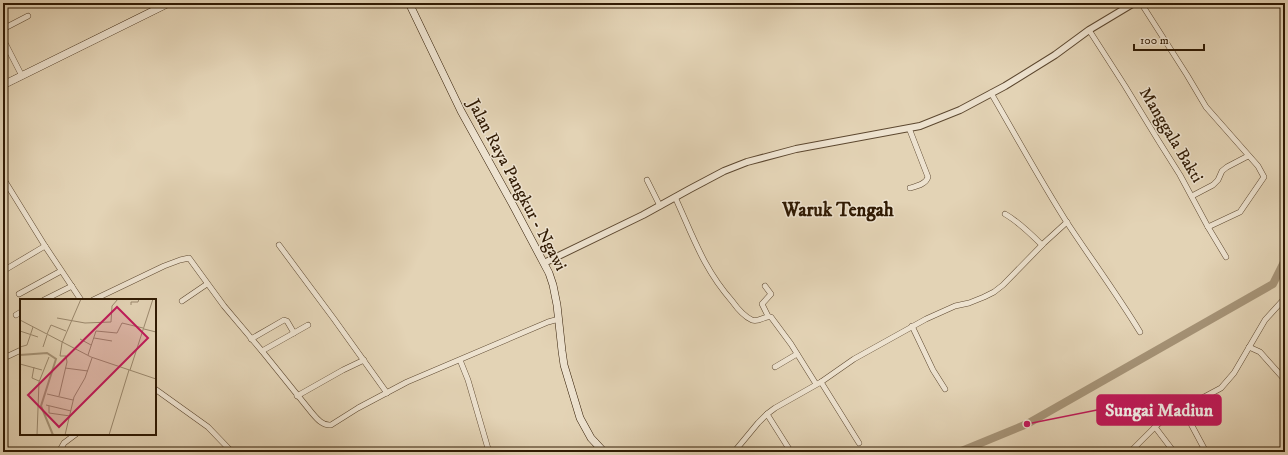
<svg xmlns="http://www.w3.org/2000/svg" width="1288" height="455" font-family="'IM FELL DW Pica',serif">
  <style>
    .lines { fill: none; stroke-linecap: round; stroke-linejoin: round }
    .river { stroke: #a69478; stroke-width: 8 }
    .minor-casing { stroke: #5d4830; stroke-width: 6 }
    .tertiary-casing { stroke: #5d4830; stroke-width: 8 }
    .secondary-casing { stroke: #301a03; stroke-width: 8 }
    .minor { stroke: #ede2cf; stroke-width: 5 }
    .tertiary { stroke: #ede2cf; stroke-width: 6 }
    .secondary { stroke: #ede2cf; stroke-width: 7 }
    .labels { text-anchor: middle; dominant-baseline: central; stroke-width: 3; stroke-linejoin: round; paint-order: stroke }
    .street-label { font-size: 17px; fill: #301a03; stroke: #ede2cf }
    .quarter-label { font-size: 19px; font-weight: bold; fill: #301a03; stroke: #ede2cf }
    .inset-river { fill: none; stroke: #a69478; stroke-width: 2 }
    .inset-road { fill: none; stroke: #9b896e; stroke-width: 1 }
    .view { fill: #c2185b; fill-opacity: 0.15; stroke: #c2185b; stroke-width: 2 }
    .inset-edge { fill: none; stroke: #301a03; stroke-width: 2 }
    .leader { fill: none; stroke: #c2185b; stroke-width: 1.5 }
    .callout-dot { fill: #c2185b; stroke: #ede2cf; stroke-width: 1.5 }
    .callout { fill: #c2185b; stroke: #c2185b; stroke-width: 1.5 }
    .callout-label { font-size: 18px; text-anchor: middle; font-weight: bold; fill: #fff }
  </style>
  <rect width="100%" height="100%" fill="#e3d3b5"/>
  <filter id="stains"><feTurbulence type="fractalNoise" baseFrequency=".005" numOctaves="4"/><feColorMatrix values="0 0 0 0 .2 0 0 0 0 .09 0 0 0 0 .02 0 0 0 .5 -.17"/></filter>
  <radialGradient id="worn" r=".72"><stop offset=".6" stop-color="#630" stop-opacity="0"/><stop offset="1" stop-color="#630" stop-opacity=".3"/></radialGradient>
  <g class="lines">
    <path class="river" d="M959,452L1027,424L1273,284L1285,260"/>
    <defs>
      <g id="minor">
        <path d="M1141,3L1187,75L1206,107L1258,166L1264,177L1240,212L1208,227"/>
        <path d="M3,29L28,16"/>
        <path d="M1089,30L1125,86L1158,140L1180,175L1208,227L1226,257"/>
        <path d="M3,39L22,76"/>
        <path d="M991,93C1016,136 1040,180 1066,221C1091,259 1117,294 1140,332"/>
        <path d="M909,128L928,177C926,184 917,186 910,188"/>
        <path d="M3,178L45,246L81,300"/>
        <path d="M647,180L660,206"/>
        <path d="M1192,196L1213,185L1218,180L1222,171L1227,167L1248,156"/>
        <path d="M675,197C693,236 703,268 732,301C737,308 743,316 752,320C759,323 765,315 771,317L791,344L816,384"/>
        <path d="M1005,214C1019,222 1031,234 1042,245"/>
        <path d="M279,245L334,319L387,393"/>
        <path d="M3,271L45,246"/>
        <path d="M765,286L771,294L762,304L768,316"/>
        <path d="M19,294L61,271"/>
        <path d="M44,300L72,286"/>
        <path d="M93,300L164,266L180,260L189,258L224,306L262,351L312,413C317,419 323,426 331,425L358,408L407,382L548,322L559,319"/>
        <path d="M182,301L207,284"/>
        <path d="M16,315L21,312"/>
        <path d="M912,326L933,370L945,389"/>
        <path d="M251,339L284,320L287,321L294,333"/>
        <path d="M1249,347L1260,352L1285,380"/>
        <path d="M262,351L308,325"/>
        <path d="M4,358L21,350"/>
        <path d="M460,360L468,380L489,452"/>
        <path d="M775,367L797,354"/>
        <path d="M821,382L859,443"/>
        <path d="M155,389L208,427L232,452"/>
        <path d="M297,396L343,370L364,360"/>
        <path d="M1183,409L1206,452"/>
        <path d="M767,414L791,452"/>
        <path d="M1155,427L1174,452"/>
        <path d="M59,452L64,443L76,434"/>
        <path d="M734,452L758,423L767,414L775,408L821,382L854,359L926,319L955,306L969,303L984,297L994,292L1003,285L1044,243L1067,222"/>
        <path d="M1130,452L1155,427L1165,418L1221,388L1234,373L1265,320L1285,298"/>
      </g>
      <path id="tertiary" d="M544,263L643,215L690,189L724,171L747,162L796,149L920,126L960,110L1005,86L1055,55L1089,30L1134,3"/>
      <g id="secondary">
        <path d="M409,3L461,111L514,207L549,273L553,285L557,305L562,351L564,365L580,418L591,438L604,452"/>
        <path d="M3,85L169,3"/>
      </g>
    </defs>
    <use href="#minor" class="minor-casing"/>
    <use href="#tertiary" class="tertiary-casing"/>
    <use href="#secondary" class="secondary-casing"/>
    <use href="#minor" class="minor"/>
    <use href="#tertiary" class="tertiary"/>
    <use href="#secondary" class="secondary"/>
  </g>
  <g class="labels">
    <g class="street-label">
      <text transform="translate(1171 135) rotate(59)">Manggala Bakti</text>
      <text transform="translate(517 185) rotate(62)">Jalan Raya Pangkur - Ngawi</text>
    </g>
    <g class="quarter-label">
      <text x="838" y="210">Waruk Tengah</text>
    </g>
  </g>
  <g transform="translate(20 299)">
    <rect width="136" height="136" fill="#e3d3b5"/>
    <path class="inset-river" d="M0,56L27,54L36,60L21,107L33,136"/>
    <path class="inset-road" d="M111,6V3H118L119,0M37,19L65,24L91,23L92,7L98,0M0,21L71,58L136,80M124,30L136,33M0,32L18,38M27,35L31,26L46,32M74,39L92,42M60,40L71,46M0,48L7,46L13,28M23,48L27,36M68,56L76,32L97,34L102,24L123,29M0,65L22,71M14,68L12,79L19,82M45,69L68,72M110,71L133,0M27,95L53,101M39,97L47,63L46,57H40L42,44L61,0M26,106L51,112M29,107V114L50,117M17,136L19,83L29,58M45,136L54,98L65,79L72,59M89,136L109,71"/>
    <path class="view" d="M97,8L128,39L39,128L8,96Z"/>
    <rect width="136" height="136" class="inset-edge"/>
  </g>
  <path class="leader" d="M1027 424L1097 410"/>
  <circle class="callout-dot" cx="1027" cy="424" r="4"/>
  <rect class="callout" x="1097" y="395" width="124" height="30" rx="4"/>
  <g class="callout-label">
    <text x="1159" y="416">Sungai Madiun</text>
  </g>
  <rect width="1288" height="455" fill="none" stroke="#e3d3b5" stroke-width="16"/>
  <rect x="4" y="4" width="1280" height="447" fill="none" stroke="#301a03" stroke-width="2"/>
  <rect x="8" y="8" width="1272" height="439" fill="none" stroke="#301a03"/>
  <path d="M1134 44v6h70v-6" fill="none" stroke="#301a03" stroke-width="2"/>
  <text x="1140" y="44" font-size="12" fill="#301a03" stroke="#ede2cf" stroke-width="3" paint-order="stroke">100 m</text>
  <rect width="100%" height="100%" filter="url(#stains)"/>
  <rect width="100%" height="100%" fill="url(#worn)"/>
</svg>
